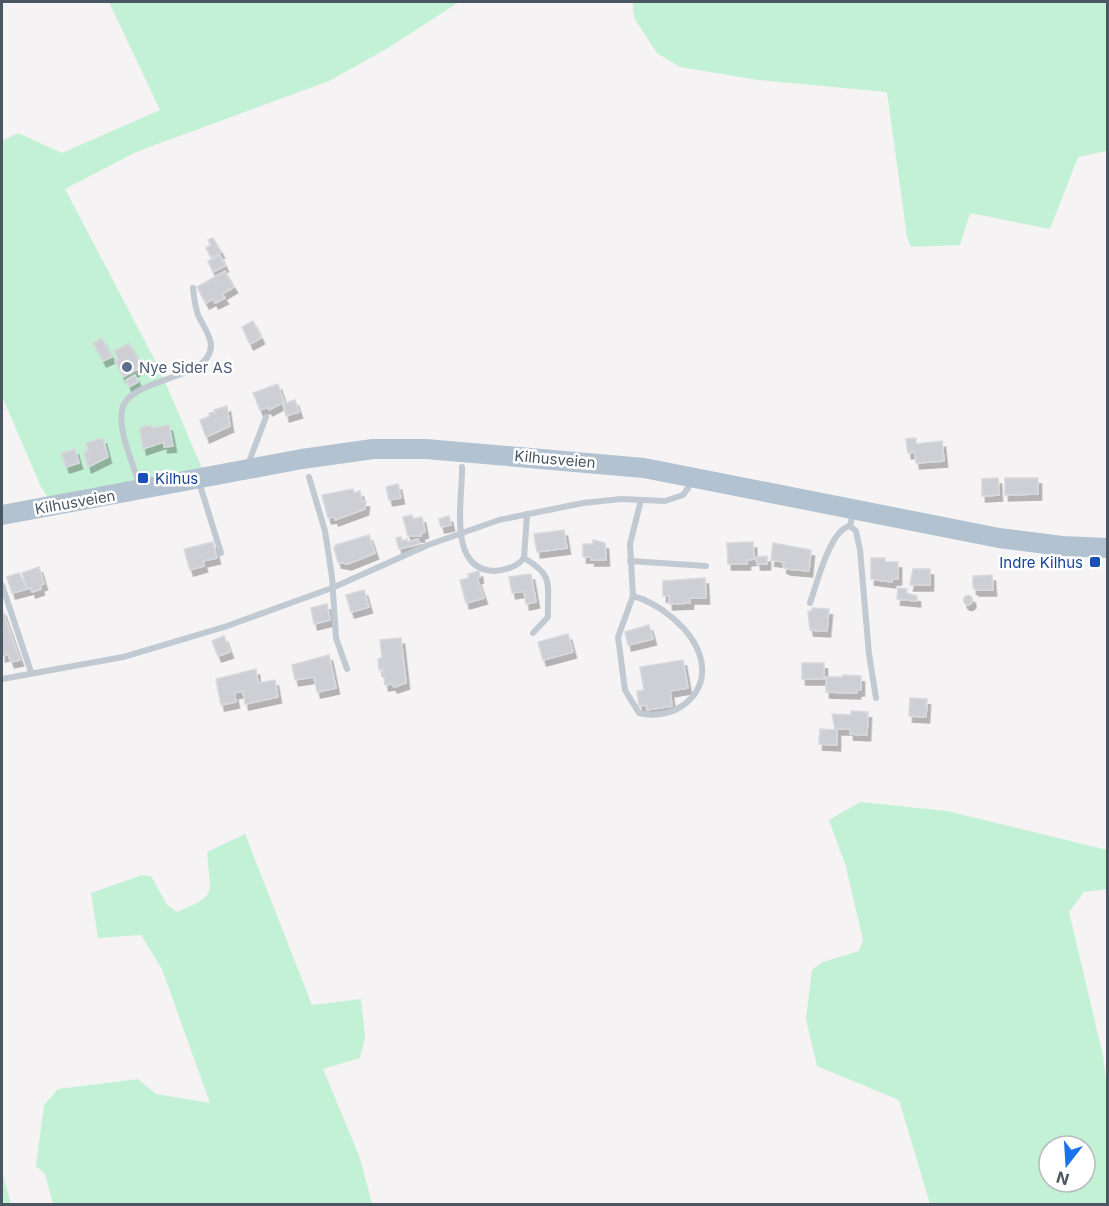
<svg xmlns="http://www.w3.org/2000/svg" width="1109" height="1206" font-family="Inter,sans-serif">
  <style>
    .green { fill: #c3f1d5; fill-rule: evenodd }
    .building { fill: #cdcfd5; stroke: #d7d9de; stroke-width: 1.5; filter: url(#shadow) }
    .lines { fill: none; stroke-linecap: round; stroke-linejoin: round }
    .lane { stroke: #c1cad2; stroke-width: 6 }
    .primary { stroke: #b3c2d1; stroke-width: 20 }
    .service-dot { fill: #5c6f8a; stroke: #fff; stroke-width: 2 }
    .transit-dot { fill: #1a4fb4; stroke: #fff; stroke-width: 2 }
    .labels { text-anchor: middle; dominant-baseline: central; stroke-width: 5; stroke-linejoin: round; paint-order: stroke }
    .service-label { font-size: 15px; fill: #4e5e75; stroke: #fff; text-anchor: start }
    .street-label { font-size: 15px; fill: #4a5661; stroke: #fff }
    .transit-label { font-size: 15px; fill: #164399; stroke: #fff; text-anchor: start }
  </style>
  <defs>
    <filter id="shadow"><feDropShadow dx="3.5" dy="6" stdDeviation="0" flood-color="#0004"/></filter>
  </defs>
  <rect width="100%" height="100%" fill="#f5f3f3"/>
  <g class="green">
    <path d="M109,2H459L388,48L329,81L136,152L65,189L159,368L204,473L59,514L41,487L2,396V141L18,133L62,153L160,110Z"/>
    <path d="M633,2H1107V151L1078,157L1050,229L970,213L960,245L911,247L907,237L887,92L758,80L680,67L657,53L634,18Z"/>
    <path d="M860,802L947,811L1107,850V889L1084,892L1069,912L1103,1056L1108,1097L1107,1204H930L899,1100L817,1066L806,1019L812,970L823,962L859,951L863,940L846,867L829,820ZM1049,1146H1085V1182H1049Z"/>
    <path d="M245,834L312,1005L361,999L365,1037L360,1058L323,1069L360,1158L372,1204H53L45,1174L36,1166L44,1105L58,1089L138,1079L156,1094L210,1103L162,969L141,935L98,938L91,893L142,875L151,876L167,905L177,912C219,894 210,895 207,852Z"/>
    <path d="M2,1170V1172L11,1204H2Z"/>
  </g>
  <g class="building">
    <path d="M213,238L221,252L211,257L206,248L211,245L208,240Z"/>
    <path d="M220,255L225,266L213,272L208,261Z"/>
    <path d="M225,271L234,287L222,294L225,298L215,303L213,299L206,303L197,287Z"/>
    <path d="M253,321L261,338L250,344L242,327Z"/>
    <path d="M102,338L112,357L103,361L93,343Z"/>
    <path d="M129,343L142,367L123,377L115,361L118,359L114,351Z"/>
    <path d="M135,375L138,382L129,387L126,380Z"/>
    <path d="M278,384L284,402L269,410L268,407L260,410L253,393Z"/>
    <path d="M295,400L299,412L286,416L283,404Z"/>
    <path d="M227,406L230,426L206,437L200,420L210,416L209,413L214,412L216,414L214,410Z"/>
    <path d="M151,425L152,428L169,425L173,446L164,447V442L143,449L140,428Z"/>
    <path d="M103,438L108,457L88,467L84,452L88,451L86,443Z"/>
    <path d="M916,438V444L942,441L944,461L916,463L915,452L908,453L906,439Z"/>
    <path d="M75,449L79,463L66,467L61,453Z"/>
    <path d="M998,478L999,495L982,496V479Z"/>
    <path d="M1005,478H1038V494L1005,495Z"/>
    <path d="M398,484L401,498L389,500L386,487Z"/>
    <path d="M353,489L354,493L360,491L362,501H366L365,509L335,520L334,517L328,518L322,495Z"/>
    <path d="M412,515L413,519L422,517L425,532L421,533V536H408L403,517Z"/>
    <path d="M449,516L451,525L441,527L439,519Z"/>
    <path d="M564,530L567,548L537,552L534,534Z"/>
    <path d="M369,535L375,553L348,564L338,562L334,548L336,545Z"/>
    <path d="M401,537L402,541L407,539L408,542L418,539L419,544L399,549L396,538Z"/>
    <path d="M593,540L605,543L606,560H591V557H583V544H593Z"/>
    <path d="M213,542L217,558L203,561L204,566L190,570L184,549Z"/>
    <path d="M753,542L754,559L747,560V564H728L727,543Z"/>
    <path d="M773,543L811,550L809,571L787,569L783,567L784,562L771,560Z"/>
    <path d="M767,556V564H757L756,557Z"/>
    <path d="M871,558H885V562H898V579H892V582L871,579Z"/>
    <path d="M39,567L44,584L40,585L41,589L32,592L31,588L27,589L22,573Z"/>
    <path d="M913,569H930V585H910Z"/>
    <path d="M479,571L480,577L477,578L484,598L466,603L460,580L469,578L468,574Z"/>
    <path d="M19,573L27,589L12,593L7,577Z"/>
    <path d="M531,574L536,602L526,604L524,591L512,593L509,577Z"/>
    <path d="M992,575L993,590H976L973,588V576Z"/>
    <path d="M705,578L706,598H690V603L669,604V595L663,596V581Z"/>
    <path d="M898,588L907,589L906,593L917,596V601L897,599Z"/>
    <path d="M364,590L369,607L351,612L346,595Z"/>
    <circle cx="968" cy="600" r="4.5"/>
    <path d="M327,604L330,620L314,624L311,608Z"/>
    <path d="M812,608L829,609L827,631L810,630L808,611H812Z"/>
    <path d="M2,609L20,660L11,662L8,654L2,656Z"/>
    <path d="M649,625L653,639L628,645L625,632Z"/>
    <path d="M568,634L573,652L543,660L538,642Z"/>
    <path d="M224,636L230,652L218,656L212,641Z"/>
    <path d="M401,638L406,683L394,687L392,684L385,685L383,669L379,670L378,659L382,658L380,640Z"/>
    <path d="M329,655L336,688L317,692L314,677L295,680L292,665Z"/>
    <path d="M683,660L688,688L670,691L672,706L647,710L646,705L639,706L637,691L644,690L640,667Z"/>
    <rect x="802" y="663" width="22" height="16"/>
    <path d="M256,669L258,683L275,680L278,697L245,704L243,691L234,693L236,702L221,705L216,679Z"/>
    <path d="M843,675L861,676V690H857V693L826,692V677H843Z"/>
    <path d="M910,698L927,699L926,717L909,716Z"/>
    <path d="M851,711L868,712L867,735L850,734V729H835L832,714L851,715Z"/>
    <path d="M820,729L837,730V745L819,744Z"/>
  </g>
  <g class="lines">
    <g class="lane">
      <path d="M247,467L266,417"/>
      <path d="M462,467C463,496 446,571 495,571C506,570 517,567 524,558"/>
      <path d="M309,477L325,531L332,577L336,638L347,669"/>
      <path d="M199,482L221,553"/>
      <path d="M139,486C134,463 118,434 122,410C127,377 212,381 211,345C211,336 202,324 198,315C195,306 194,298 193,288"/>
      <path d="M853,512L850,526L856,531L860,550L869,654L876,698"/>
      <path d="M527,514L524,558C555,576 547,584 548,617L533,633"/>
      <path d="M630,561L706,566"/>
      <path d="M2,585L31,672"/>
      <path d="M633,596C659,603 692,629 700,656C712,694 674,722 639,713L625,690L618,637L633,596L630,544L641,500"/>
      <path d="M810,603C817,584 830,529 850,526"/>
      <path d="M2,679L123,657L227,626L332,588L428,545L499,520L583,503L621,499L665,501L683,495L693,481"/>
    </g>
    <path class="primary" d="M2,515L302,459L373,449H426L644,468L999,538L1062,546L1108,548"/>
  </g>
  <circle class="service-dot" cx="127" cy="367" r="6"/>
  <g class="transit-dot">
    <rect x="137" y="472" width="12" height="12" rx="3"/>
    <rect x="1089" y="556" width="12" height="12" rx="3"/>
  </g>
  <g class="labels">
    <g class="service-label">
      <text x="139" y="367">Nye Sider AS</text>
    </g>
    <g class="street-label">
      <text transform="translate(555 459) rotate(5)">Kilhusveien</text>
      <text transform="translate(75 502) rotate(-10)">Kilhusveien</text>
    </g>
    <g class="transit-label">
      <text x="155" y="478">Kilhus</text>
      <text x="1083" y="562" text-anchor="end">Indre Kilhus</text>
    </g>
  </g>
  <rect width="1109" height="1206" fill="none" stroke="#4a5661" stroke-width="6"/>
  <g transform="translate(1067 1164) rotate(197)"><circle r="28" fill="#ffffff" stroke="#b7bbc0" stroke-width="1.5"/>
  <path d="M0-4.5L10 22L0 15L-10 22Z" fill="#1a73e8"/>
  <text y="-9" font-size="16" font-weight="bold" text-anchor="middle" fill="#4a5661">N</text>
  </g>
</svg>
